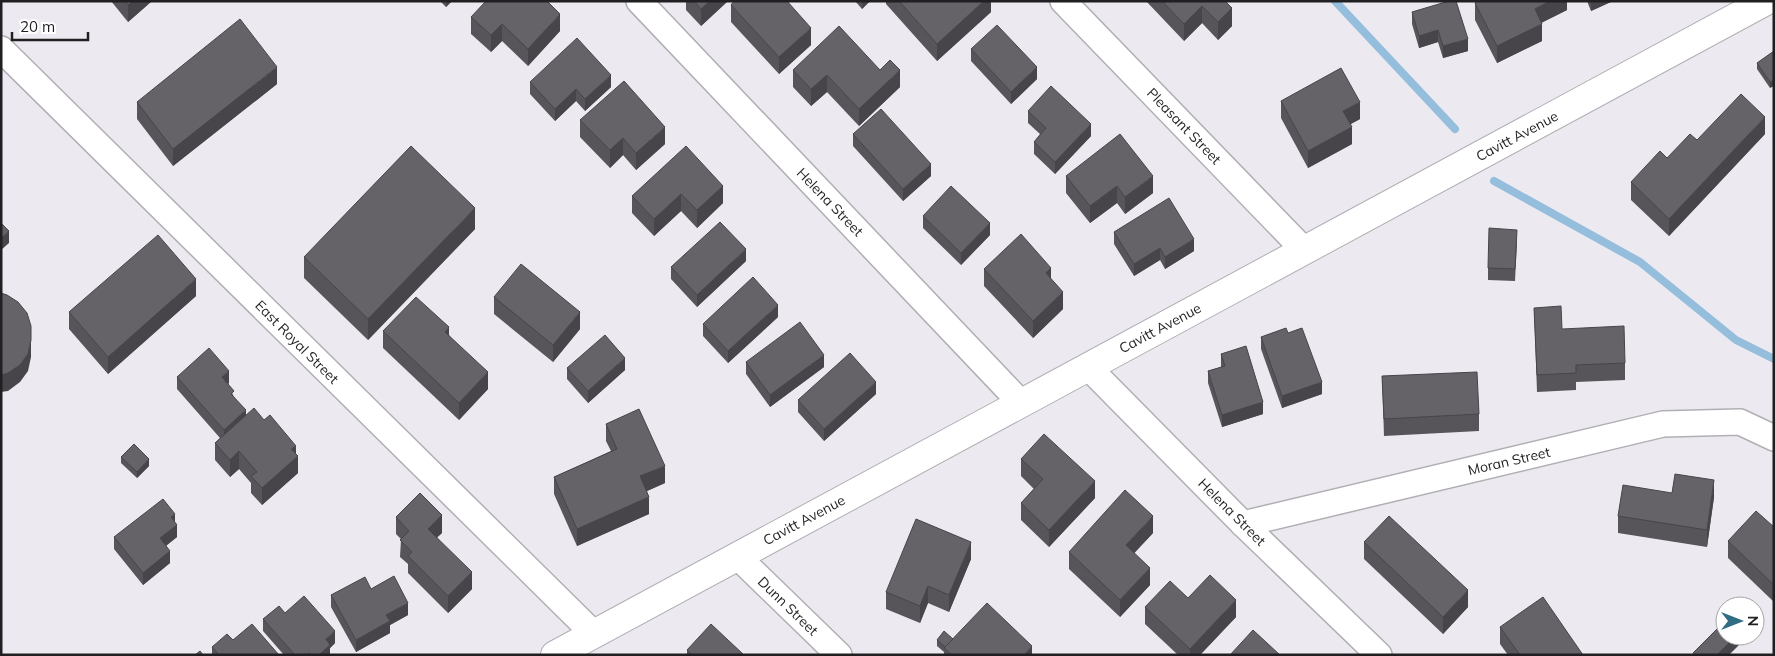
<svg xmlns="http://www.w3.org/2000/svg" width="1775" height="656" font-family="Mulish,sans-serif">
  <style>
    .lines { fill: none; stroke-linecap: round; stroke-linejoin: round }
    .stream { stroke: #94bedc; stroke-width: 8 }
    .minor-casing { stroke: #b1afb4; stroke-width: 28 }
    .tertiary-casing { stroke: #b1afb4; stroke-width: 30 }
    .minor { stroke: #fff; stroke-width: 25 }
    .tertiary { stroke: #fff; stroke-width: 28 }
    .wall { fill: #575559 }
    .shaded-wall { fill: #474549 }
    .building { fill: #656368; stroke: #474549 }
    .labels { text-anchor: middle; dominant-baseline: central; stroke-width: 5; stroke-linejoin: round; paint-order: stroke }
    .street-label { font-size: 14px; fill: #201f21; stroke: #fff }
  </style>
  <rect width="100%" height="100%" fill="#eceaf0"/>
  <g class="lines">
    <g class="stream">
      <path d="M1335,1L1455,129"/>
      <path d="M1494,181L1640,262L1736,340L1774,359"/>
    </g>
    <defs>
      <g id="minor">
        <path d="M639,1L1021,403"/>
        <path d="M1063,1L1304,250"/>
        <path d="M1,49L594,634"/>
        <path d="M1088,367L1243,524L1379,655"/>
        <path d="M1243,524L1663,424L1740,422L1774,438"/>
        <path d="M737,556L839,655"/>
      </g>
      <path id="tertiary" d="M555,655L1766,1"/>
    </defs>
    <use href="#minor" class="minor-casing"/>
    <use href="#tertiary" class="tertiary-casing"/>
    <use href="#minor" class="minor"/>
    <use href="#tertiary" class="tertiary"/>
  </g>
  <g class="wall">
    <path d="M111,1H152L128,22Z"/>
    <path d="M440,1H452L446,7Z"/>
    <path d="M686,1H728L701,26L686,10Z"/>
    <path d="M855,1H870L862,9Z"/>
    <path d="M886,1H991V12L937,61L886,4Z"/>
    <path d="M1146,1H1225L1232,26L1218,40L1202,23L1184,41Z"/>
    <path d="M1567,1V10L1541,23L1542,41L1497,63L1475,20V3Z"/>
    <path d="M1587,1H1613L1591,11Z"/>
    <path d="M731,5L811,45L779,74L731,22Z"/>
    <path d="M1412,12L1468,51L1443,58L1438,42L1419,48L1412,24Z"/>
    <path d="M471,17L560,31L528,66L502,41L491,52L471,34Z"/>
    <path d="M971,49L1037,79L1011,104L971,61Z"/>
    <path d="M1774,51L1770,88L1757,69V63Z"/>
    <path d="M793,70H880L900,87L859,126L827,92L811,106L793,87Z"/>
    <path d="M530,82L611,87L585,111L576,101L555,121L530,94Z"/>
    <path d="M277,84L173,166L137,119V102Z"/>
    <path d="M1281,101L1360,119L1351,124L1352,144L1308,168L1281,118Z"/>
    <path d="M1028,111L1091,136L1055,174L1034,154V142L1040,134L1028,123Z"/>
    <path d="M580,120L665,144L636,170L623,155L610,168L580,137Z"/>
    <path d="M853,134L931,176L903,201L853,146Z"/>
    <path d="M1765,134L1669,236L1631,200V182L1697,140Z"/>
    <path d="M1066,176L1153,193L1125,214L1117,203L1090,223L1066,193Z"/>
    <path d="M723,186V203L697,228L681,211L654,236L632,213V196Z"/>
    <path d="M923,216L990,235L961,265L923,228Z"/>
    <path d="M475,229L368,340L304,278V257Z"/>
    <path d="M1114,232L1194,251L1165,269L1160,260L1134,276L1114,244Z"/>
    <path d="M1517,242L1515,281L1488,280V268Z"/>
    <path d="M746,261L697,307L671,279V267Z"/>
    <path d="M984,269L1051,279L1063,309L1033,338L984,286Z"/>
    <path d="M196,296L108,374L69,329V312Z"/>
    <path d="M494,297L580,329L553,362L494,314Z"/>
    <path d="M1534,308L1562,329L1625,363V380L1576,382V390L1537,392Z"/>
    <path d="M778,317L728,363L703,336V324Z"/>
    <path d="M383,331L449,335L488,389L459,420L383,348Z"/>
    <path d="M1288,333L1322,394L1282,408L1261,349V337Z"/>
    <path d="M1221,354L1263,414L1222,427L1208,383V371L1221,367Z"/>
    <path d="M746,362L824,367L770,407L746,374Z"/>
    <path d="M567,368L625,370L588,403L567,379Z"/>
    <path d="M1382,376L1479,414V431L1384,436Z"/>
    <path d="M177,377L229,383L228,384L234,397L246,416L296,454L298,473L262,505L251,493V483L239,469L230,477L215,460V443L220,438L177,389Z"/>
    <path d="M876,394L824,441L798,412V400Z"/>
    <path d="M606,424L665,483L647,491L649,514L577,546L554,494V477L611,451L606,441Z"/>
    <path d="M121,457L149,466L137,478L121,463Z"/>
    <path d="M1021,459L1095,498L1049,547L1021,520V503L1034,489L1021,476Z"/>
    <path d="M1672,493L1714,497L1707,547L1618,533V516Z"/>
    <path d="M396,517L442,533L437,537L472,589L448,613L408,573V564L400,557L401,539L396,534Z"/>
    <path d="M175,522L177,537L166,546L170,563L143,585L114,549V537Z"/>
    <path d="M1774,527V602L1728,558V541Z"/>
    <path d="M1153,533L1134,553L1150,585L1120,617L1069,569V552Z"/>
    <path d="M1364,542L1468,607L1443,634L1364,559Z"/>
    <path d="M971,559L949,612L928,603L920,623L886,609V592Z"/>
    <path d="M371,589L408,615L390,625V633L356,652L331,607V595Z"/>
    <path d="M1188,598L1236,617L1200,655H1178L1145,624V607Z"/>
    <path d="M285,613L335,643L330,648V655H284L263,631V619Z"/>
    <path d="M1500,627L1583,655H1508L1500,644Z"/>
    <path d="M953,639L1032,655H944V652L937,646V640Z"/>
    <path d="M233,640L279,655H212V647Z"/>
    <path d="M687,650L744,655H687Z"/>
  </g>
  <g class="shaded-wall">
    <path d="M133,1H152L128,22V5Z"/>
    <path d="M446,1H452L446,7Z"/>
    <path d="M710,1H728L701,26V9Z"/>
    <path d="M862,1H870L862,9Z"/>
    <path d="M984,1H991V12L937,61V44Z"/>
    <path d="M1550,1H1567V10L1535,26V9Z"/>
    <path d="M1591,1H1613L1591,11Z"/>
    <path d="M1202,6V23L1184,41V24Z"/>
    <path d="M1232,8V26L1218,40V22Z"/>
    <path d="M560,14V31L528,66V49Z"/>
    <path d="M502,24V41L491,52V35Z"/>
    <path d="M1542,24V41L1497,63V46Z"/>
    <path d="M811,28V45L779,74V57Z"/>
    <path d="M1438,30V42L1419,48V36Z"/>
    <path d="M1468,39V51L1443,58V46Z"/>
    <path d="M277,67V84L173,166V149Z"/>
    <path d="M1037,67V79L1011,104V92Z"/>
    <path d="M900,70V87L859,126V109Z"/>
    <path d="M611,75V87L585,111V99Z"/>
    <path d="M827,75V92L811,106V89Z"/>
    <path d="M1774,80V86L1770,88V82Z"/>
    <path d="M576,89V101L555,121V109Z"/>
    <path d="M1360,102V119L1343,128V111Z"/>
    <path d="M1765,117V134L1669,236V219Z"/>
    <path d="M1091,124V136L1055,174V162Z"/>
    <path d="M665,127V144L636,170V153Z"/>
    <path d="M1352,127V144L1308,168V151Z"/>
    <path d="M623,138V155L610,168V150Z"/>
    <path d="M931,164V176L903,201V189Z"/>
    <path d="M1153,176V193L1125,214V197Z"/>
    <path d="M723,186V203L697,228V210Z"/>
    <path d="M1117,186V203L1090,223V206Z"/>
    <path d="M681,194V211L654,236V219Z"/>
    <path d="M475,208V229L368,340V319Z"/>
    <path d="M990,223V235L961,265V253Z"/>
    <path d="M9,231V243L1,250V238Z"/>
    <path d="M1194,239V251L1165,269V257Z"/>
    <path d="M1160,248V260L1134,276V264Z"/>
    <path d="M746,249V261L697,307V295Z"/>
    <path d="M1051,268V285L1046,273Z"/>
    <path d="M196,279V296L108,374V357Z"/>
    <path d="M1063,292V309L1033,338V321Z"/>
    <path d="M778,305V317L728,363V351Z"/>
    <path d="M580,312V329L553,362V345Z"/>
    <path d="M449,327V345L445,332Z"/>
    <path d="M31,340V357L28,371L20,382L8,391L1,392V375Z"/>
    <path d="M824,355V367L770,407V395Z"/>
    <path d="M625,358V370L588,403V391Z"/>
    <path d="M229,371V383L222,389V377Z"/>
    <path d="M488,372V389L459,420V403Z"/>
    <path d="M876,382V394L824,441V429Z"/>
    <path d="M1322,382V394L1282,408V396Z"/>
    <path d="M1263,402V414L1222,427V415Z"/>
    <path d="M246,410V422L224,442V430Z"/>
    <path d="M296,446V458L298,456V473L262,505V488L291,449Z"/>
    <path d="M239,451V469L230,477V460Z"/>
    <path d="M149,459V466L137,478V472Z"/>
    <path d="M665,466V483L640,494V476Z"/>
    <path d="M1714,480V497L1707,547V530Z"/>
    <path d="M1095,481V498L1049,547V530Z"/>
    <path d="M649,497V514L577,546V529Z"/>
    <path d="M175,514V526L171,517Z"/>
    <path d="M442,515V533L428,546V529Z"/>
    <path d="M1153,516V533L1126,562V545Z"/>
    <path d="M177,525V537L160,550V538Z"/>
    <path d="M971,542V559L949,612V595Z"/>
    <path d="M170,551V563L143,585V573Z"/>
    <path d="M1150,568V585L1120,617V600Z"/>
    <path d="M472,572V589L448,613V596Z"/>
    <path d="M928,586V603L920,623V606Z"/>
    <path d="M1468,590V607L1443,634V617Z"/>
    <path d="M1236,600V617L1200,655H1190V649Z"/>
    <path d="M408,603V615L390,625V633L356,652V640L386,615Z"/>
    <path d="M335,631V643L330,648V655H319L326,639Z"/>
    <path d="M1736,636H1741V643L1729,655H1717Z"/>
    <path d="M1032,646V655H1024Z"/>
  </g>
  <g class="building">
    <path d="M125,1H133L128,5Z"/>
    <path d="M486,1H547L560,14L528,49L502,24L491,35L471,17Z"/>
    <path d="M694,1H710L701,9Z"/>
    <path d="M734,1H787L811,28L779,57L731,5Z"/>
    <path d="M899,1H984L937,44Z"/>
    <path d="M1162,1H1225L1232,8L1218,22L1202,6L1184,24Z"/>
    <path d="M1449,1H1456L1468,39L1443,46L1438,30L1419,36L1412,12Z"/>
    <path d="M1478,1H1550L1535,9L1542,24L1497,46L1475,3Z"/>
    <path d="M240,19L277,67L173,149L137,102Z"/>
    <path d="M997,25L1037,67L1011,92L971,49Z"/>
    <path d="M839,26L880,70L890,60L900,70L859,109L827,75L811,89L793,70Z"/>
    <path d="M577,38L611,75L585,99L576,89L555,109L530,82Z"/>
    <path d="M1774,51V80L1770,82L1757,63Z"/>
    <path d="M1341,68L1360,102L1343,111L1352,127L1308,151L1281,101Z"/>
    <path d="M624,81L665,127L636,153L623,138L610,150L580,120Z"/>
    <path d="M1051,86L1091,124L1055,162L1034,142L1046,128L1028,111Z"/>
    <path d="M1741,94L1765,117L1669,219L1631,182L1660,151L1667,158L1690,134L1697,140Z"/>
    <path d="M881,109L931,164L903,189L853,134Z"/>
    <path d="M1120,134L1153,176L1125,197L1117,186L1090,206L1066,176Z"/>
    <path d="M411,146L475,208L368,319L304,257Z"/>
    <path d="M686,146L723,186L697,210L681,194L654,219L632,196Z"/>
    <path d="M951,186L990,223L961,253L923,216Z"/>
    <path d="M1169,198L1194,239L1165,257L1160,248L1134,264L1114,232Z"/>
    <path d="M720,222L746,249L697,295L671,267Z"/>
    <path d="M1,223L9,231L1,238Z"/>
    <path d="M1489,228L1517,230L1515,269L1488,268Z"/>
    <path d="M1021,234L1051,268L1046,273L1063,292L1033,321L984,269Z"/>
    <path d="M158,235L196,279L108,357L69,312Z"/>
    <path d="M521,264L580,312L553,345L494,297Z"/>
    <path d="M753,277L778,305L728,351L703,324Z"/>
    <path d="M1,293L7,295L18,302L27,313L31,326V340L28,354L20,365L8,373L1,375Z"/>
    <path d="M416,297L449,327L445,332L488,372L459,403L383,331Z"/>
    <path d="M1561,306L1562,329L1624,326L1625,363L1576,365V373L1537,375L1534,308Z"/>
    <path d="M800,322L824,355L770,395L746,362Z"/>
    <path d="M1286,328L1288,333L1302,328L1322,382L1282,396L1261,337Z"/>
    <path d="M605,335L625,358L588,391L567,368Z"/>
    <path d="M1246,346L1263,402L1222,415L1208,371L1225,366L1221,354Z"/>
    <path d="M209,348L229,371L222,377L234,391L231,394L246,410L224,430L177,377Z"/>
    <path d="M850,353L876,382L824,429L798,400Z"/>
    <path d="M1477,372L1479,414L1384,419L1382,376Z"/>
    <path d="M254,408L264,420L270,415L296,446L291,449L298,456L262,488L251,476L257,472L239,451L230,460L215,443Z"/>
    <path d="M639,409L665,466L640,476L649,497L577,529L554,477L617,449L606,424Z"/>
    <path d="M1044,434L1095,481L1049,530L1021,503L1043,479L1021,459Z"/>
    <path d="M134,444L149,459L137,472L121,457Z"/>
    <path d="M1675,474L1714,480L1707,530L1618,516L1623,485L1672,493Z"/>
    <path d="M1125,490L1153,516L1126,545L1150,568L1120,600L1069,552Z"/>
    <path d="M420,493L442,515L428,529L472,572L448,596L408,556L412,552L400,540L409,531L396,517Z"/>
    <path d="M163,499L175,514L171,517L177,525L160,538L170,551L143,573L114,537Z"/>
    <path d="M1756,511L1774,527V585L1728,541Z"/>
    <path d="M1389,516L1468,590L1443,617L1364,542Z"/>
    <path d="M916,519L971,542L949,595L928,586L920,606L886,592Z"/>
    <path d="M1210,575L1236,600L1190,649L1145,607L1170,581L1188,598Z"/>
    <path d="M394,576L408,603L386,615L390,621L356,640L331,595L365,577L371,589Z"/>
    <path d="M304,596L335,631L326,639L330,645L319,655H311L309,653L307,655H295L263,619L279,606L285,613Z"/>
    <path d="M1543,597L1583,655H1520L1500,627Z"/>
    <path d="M987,603L1032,646L1024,655H952L944,648Z"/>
    <path d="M1725,621V636H1736L1717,655H1694L1693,653Z"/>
    <path d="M252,624L279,655H219L212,647L227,634L233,640Z"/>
    <path d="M711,624L744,655H692L687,650Z"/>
    <path d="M1253,630L1280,655H1230Z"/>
    <path d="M944,631L953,639L945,647L937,640Z"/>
    <path d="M200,651L203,655H195Z"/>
  </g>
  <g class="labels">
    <g class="street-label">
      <text transform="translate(1184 126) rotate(46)">Pleasant Street</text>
      <text transform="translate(1517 136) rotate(-28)">Cavitt Avenue</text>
      <text transform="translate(830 202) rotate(46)">Helena Street</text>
      <text transform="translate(1160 328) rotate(-28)">Cavitt Avenue</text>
      <text transform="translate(297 342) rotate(45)">East Royal Street</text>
      <text transform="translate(1509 461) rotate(-13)">Moran Street</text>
      <text transform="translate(1232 512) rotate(45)">Helena Street</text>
      <text transform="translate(804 520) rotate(-28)">Cavitt Avenue</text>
      <text transform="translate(788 606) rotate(44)">Dunn Street</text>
    </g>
  </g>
  <rect width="1775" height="656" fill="none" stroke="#201f21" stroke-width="5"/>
  <g transform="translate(1740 621) rotate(90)"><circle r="24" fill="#ffffff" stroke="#a6a5a6"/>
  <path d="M0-4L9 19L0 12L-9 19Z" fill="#306c84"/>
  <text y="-8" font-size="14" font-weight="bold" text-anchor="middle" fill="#201f21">N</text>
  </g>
  <path d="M12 32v8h76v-8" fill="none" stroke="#201f21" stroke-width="2.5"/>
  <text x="20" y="32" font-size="15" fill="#201f21" stroke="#ffffff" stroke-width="4" paint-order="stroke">20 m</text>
</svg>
